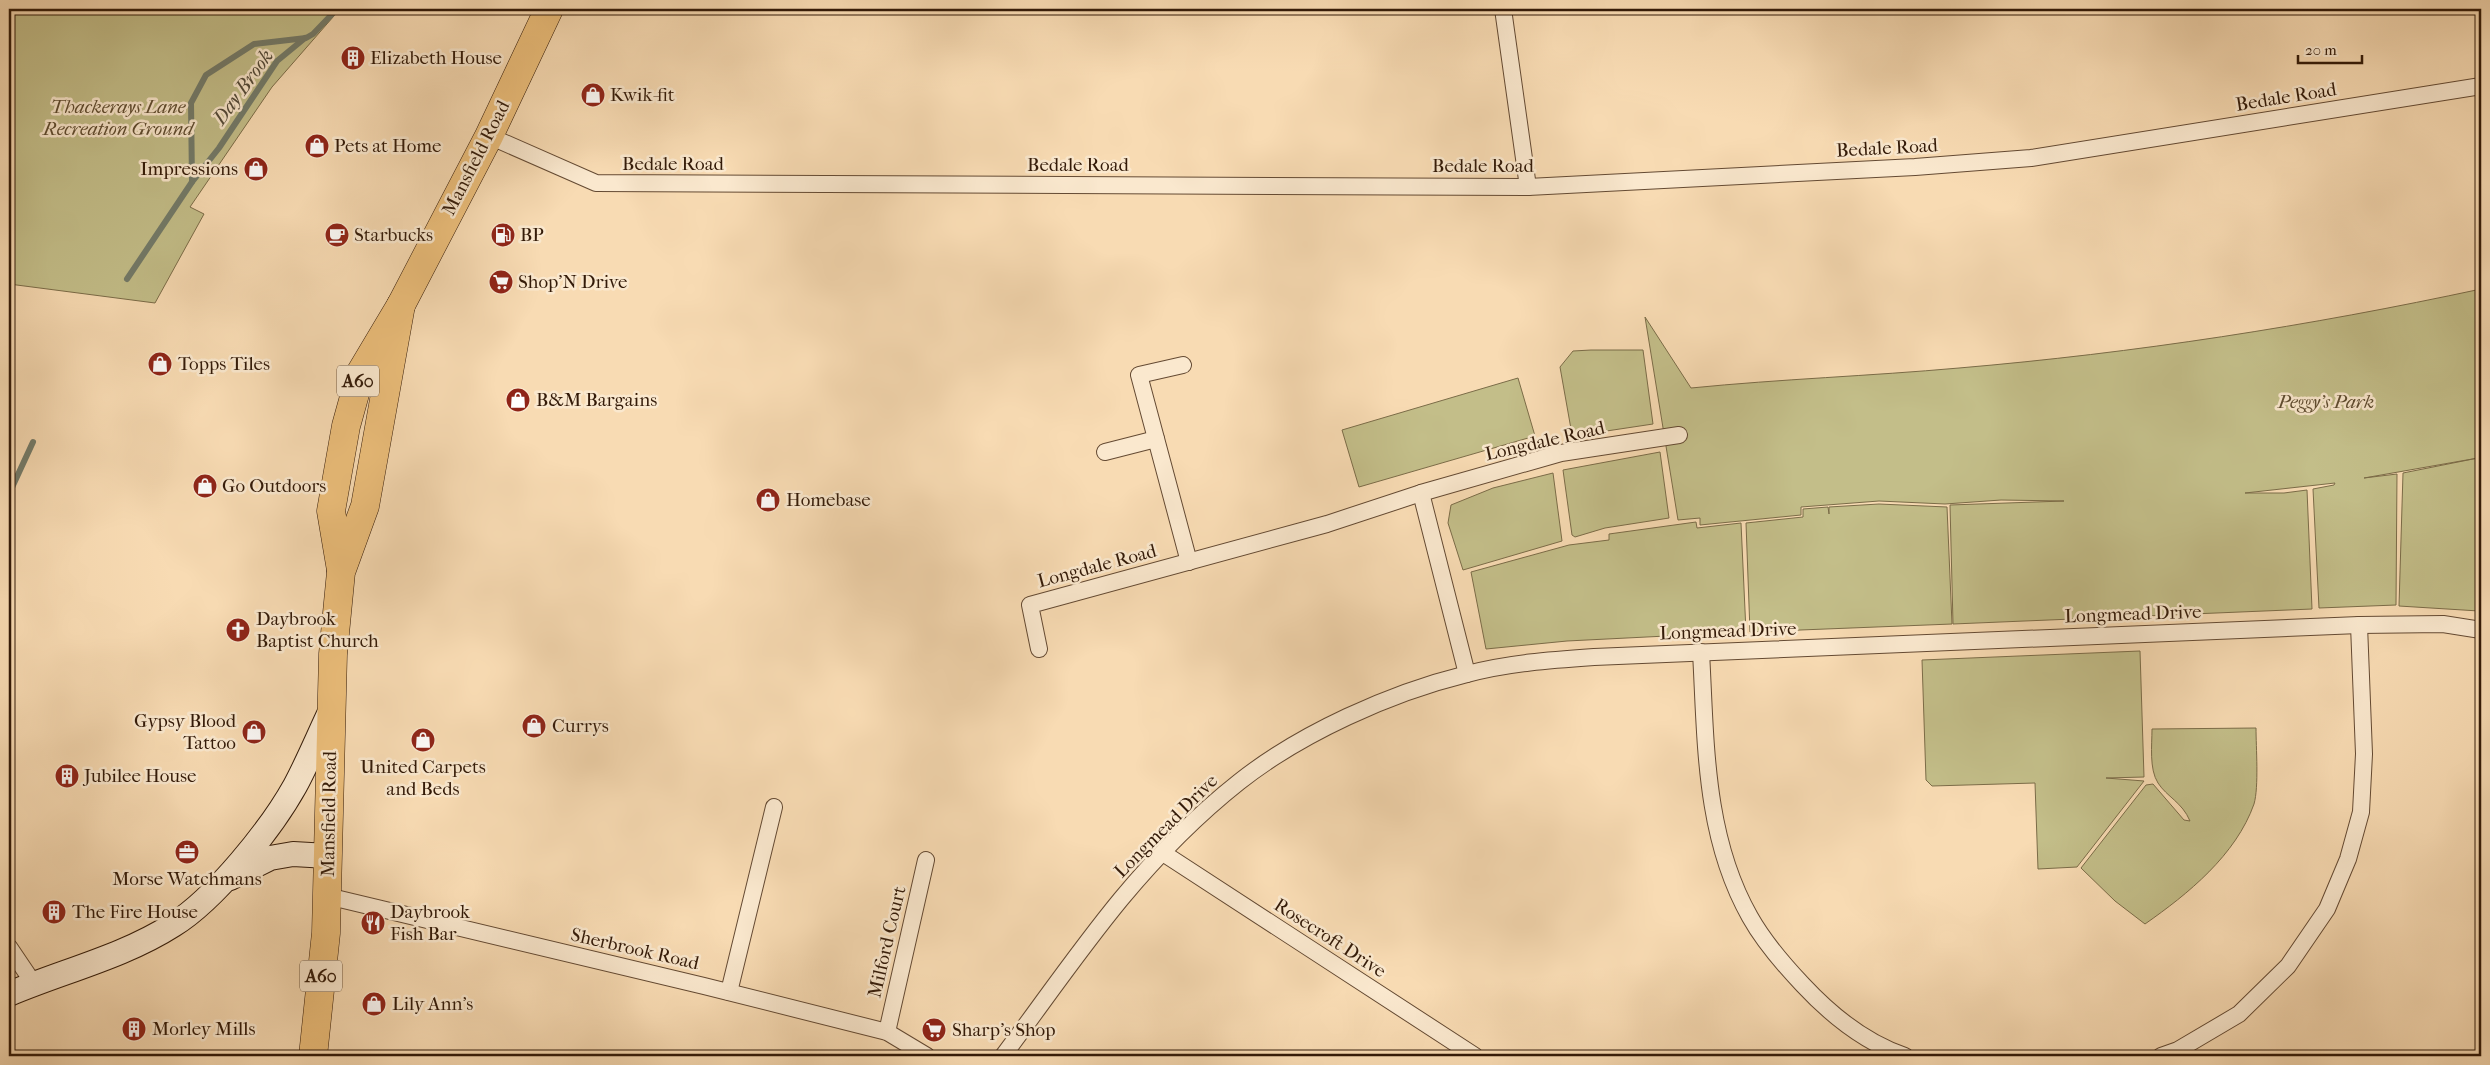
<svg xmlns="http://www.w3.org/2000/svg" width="2490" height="1065" font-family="'IM FELL French Canon',serif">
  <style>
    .green { fill: #c3be89; stroke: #7b6c48 }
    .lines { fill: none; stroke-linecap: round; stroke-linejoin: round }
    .stream { stroke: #737b6a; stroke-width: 6 }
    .street-casing { stroke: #644a33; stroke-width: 18 }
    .secondary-casing { stroke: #331a08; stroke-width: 26 }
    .highway-casing { stroke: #331a08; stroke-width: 29 }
    .street { stroke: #fae8ce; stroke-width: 16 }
    .secondary { stroke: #fae8ce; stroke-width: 24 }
    .highway { stroke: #ecbe7a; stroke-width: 28 }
    .labels { text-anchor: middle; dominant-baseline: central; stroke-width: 5; stroke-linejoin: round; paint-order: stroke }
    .shield { fill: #fae8ce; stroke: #6f5843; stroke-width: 1 }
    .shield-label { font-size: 18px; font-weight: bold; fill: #331a08 }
    .poi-label { font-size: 19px; fill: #331a08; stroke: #fae8ce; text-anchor: start }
    .street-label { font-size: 19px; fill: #331a08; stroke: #fae8ce }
    .park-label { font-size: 19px; font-style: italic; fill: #5e4b2f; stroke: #fae8ce }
    .water-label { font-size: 20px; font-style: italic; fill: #534a39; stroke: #fae8ce }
  </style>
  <rect width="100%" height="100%" fill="#f8dbb3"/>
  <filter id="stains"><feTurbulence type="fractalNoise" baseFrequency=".004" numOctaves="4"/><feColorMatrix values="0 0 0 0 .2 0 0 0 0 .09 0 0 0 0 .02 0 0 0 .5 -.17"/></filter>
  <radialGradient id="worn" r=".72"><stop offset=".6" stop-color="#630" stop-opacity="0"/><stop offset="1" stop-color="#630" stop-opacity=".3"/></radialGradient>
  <g class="green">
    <path d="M9,9H340L272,87L190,207L204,214L155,303L9,284Z"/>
    <path d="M2481,289V592L2479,611L2399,606L2403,473L2478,458L2364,478L2397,474L2396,605L2319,608L2313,489L2334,485L2335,483L2245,493H2284L2307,490L2312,609L1953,624L1950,505L2064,501L2001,500L1945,504L1879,501L1801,507V515L1700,525V518L1678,520L1645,317L1691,388C1781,379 1870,376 1959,368C2135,353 2309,326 2481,289Z"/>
    <path d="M1591,350H1643L1653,424L1580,435L1571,429L1560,367L1573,351Z"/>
    <path d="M1518,378L1535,436L1359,487L1342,430Z"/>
    <path d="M1660,452L1669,518L1605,528L1575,537L1572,535L1563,470Z"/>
    <path d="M1553,473L1562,541L1463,570L1448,523L1451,505L1493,488Z"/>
    <path d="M1879,504L1947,507L1952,624L1750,632L1746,523L1803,517V509L1828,507L1829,514V507Z"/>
    <path d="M1696,522L1697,528L1741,523L1746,632L1567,641L1486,649L1471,572L1569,545L1609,540V534Z"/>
    <path d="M2140,651L2144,777L2106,778L2144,781L2077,867L2038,869L2035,783L1932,786L1926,780L1922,660Z"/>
    <path d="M2256,728C2256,747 2259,787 2254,804C2236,855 2188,894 2145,924L2115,901L2081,868L2146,785L2153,784L2184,820L2190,821C2182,802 2167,797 2158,783C2149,769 2152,745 2152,729Z"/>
  </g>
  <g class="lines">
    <g class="stream">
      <path d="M192,182L219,148L277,61L305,38"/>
      <path d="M127,279L192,182L191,103L206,75L254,44L306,38L313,34L337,9"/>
      <path d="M9,494L33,442"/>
    </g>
    <defs>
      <g id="street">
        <path d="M1503,9L1528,187"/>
        <path d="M489,136L596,183L1528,187L1915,167L2031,158L2481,86"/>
        <path d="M1183,365L1139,375L1189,562"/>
        <path d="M1105,452L1156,439"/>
        <path d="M1421,493L1467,674"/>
        <path d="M1039,649L1030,605L1327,524L1421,493L1561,453L1679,435"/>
        <path d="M1701,652C1706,742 1704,836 1750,917C1764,942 1784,965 1803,985C1831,1015 1866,1043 1905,1056"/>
        <path d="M1163,853L1475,1056"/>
        <path d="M327,896L704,986L887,1032L927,1056"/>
        <path d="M9,947L34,984"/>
        <path d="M729,992L774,807"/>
        <path d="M887,1032L926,860"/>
        <path d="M1003,1056C1042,1004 1079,950 1121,899C1156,857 1196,816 1239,782C1301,733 1390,693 1467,674C1508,663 1551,660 1594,657L2359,625L2443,624L2481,630"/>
        <path d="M2161,1056L2178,1050L2239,1014L2288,966L2327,909L2348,859L2361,812L2364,754L2359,625"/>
      </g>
      <g id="secondary">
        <path d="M230,878L270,858L293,854L328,856"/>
        <path d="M9,994C63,971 123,957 173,925C215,899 271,829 295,786C308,762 319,735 331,710"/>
      </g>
      <g id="highway">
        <path d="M341,570L331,511L346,426L361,372L401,305L489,136L549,9"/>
        <path d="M313,1056L326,933L333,654L341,572L365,506L401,305"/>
      </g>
    </defs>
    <use href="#street" class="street-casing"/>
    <use href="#secondary" class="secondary-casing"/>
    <use href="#highway" class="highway-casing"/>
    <use href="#street" class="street"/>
    <use href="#secondary" class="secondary"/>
    <use href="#highway" class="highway"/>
  </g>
  <defs>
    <symbol id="building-disc" viewBox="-11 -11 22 22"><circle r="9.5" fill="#8f2418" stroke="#fae8ce"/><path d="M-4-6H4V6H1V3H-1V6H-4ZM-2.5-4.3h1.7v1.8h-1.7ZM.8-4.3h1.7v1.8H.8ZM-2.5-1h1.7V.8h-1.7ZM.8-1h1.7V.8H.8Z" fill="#fff"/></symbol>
    <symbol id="shop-disc" viewBox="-11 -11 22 22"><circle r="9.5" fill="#8f2418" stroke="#fae8ce"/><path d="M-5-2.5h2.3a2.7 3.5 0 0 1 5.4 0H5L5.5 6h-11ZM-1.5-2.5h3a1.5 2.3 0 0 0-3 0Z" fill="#fff"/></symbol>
    <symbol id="cafe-disc" viewBox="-11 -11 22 22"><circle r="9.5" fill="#8f2418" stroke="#fae8ce"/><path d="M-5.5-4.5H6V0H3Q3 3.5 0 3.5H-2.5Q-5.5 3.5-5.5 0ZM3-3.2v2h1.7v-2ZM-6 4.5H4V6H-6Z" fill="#fff"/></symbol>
    <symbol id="fuel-disc" viewBox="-11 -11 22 22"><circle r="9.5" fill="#8f2418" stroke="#fae8ce"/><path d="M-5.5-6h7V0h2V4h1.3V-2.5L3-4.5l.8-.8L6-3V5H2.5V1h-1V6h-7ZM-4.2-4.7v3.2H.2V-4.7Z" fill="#fff"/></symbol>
    <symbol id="supermarket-disc" viewBox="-11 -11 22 22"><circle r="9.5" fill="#8f2418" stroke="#fae8ce"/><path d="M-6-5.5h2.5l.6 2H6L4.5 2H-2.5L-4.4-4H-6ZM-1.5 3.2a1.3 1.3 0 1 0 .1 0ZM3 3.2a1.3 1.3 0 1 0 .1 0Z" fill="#fff"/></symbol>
    <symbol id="church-disc" viewBox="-11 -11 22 22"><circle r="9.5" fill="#8f2418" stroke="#fae8ce"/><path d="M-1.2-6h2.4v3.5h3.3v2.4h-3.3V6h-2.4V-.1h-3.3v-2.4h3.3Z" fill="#fff"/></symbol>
    <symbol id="office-disc" viewBox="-11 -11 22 22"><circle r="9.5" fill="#8f2418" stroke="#fae8ce"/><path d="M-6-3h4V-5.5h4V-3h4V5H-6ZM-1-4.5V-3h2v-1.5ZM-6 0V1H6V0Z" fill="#fff"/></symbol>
    <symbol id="restaurant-disc" viewBox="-11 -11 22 22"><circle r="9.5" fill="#8f2418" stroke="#fae8ce"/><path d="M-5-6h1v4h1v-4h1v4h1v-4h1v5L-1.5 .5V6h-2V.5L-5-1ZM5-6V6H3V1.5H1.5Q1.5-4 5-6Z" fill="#fff"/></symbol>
  </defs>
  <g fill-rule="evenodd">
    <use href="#building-disc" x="339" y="44" width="28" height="28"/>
    <use href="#shop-disc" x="579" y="81" width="28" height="28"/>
    <use href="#shop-disc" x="303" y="132" width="28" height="28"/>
    <use href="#shop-disc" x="242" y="155" width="28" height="28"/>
    <use href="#cafe-disc" x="323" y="221" width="28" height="28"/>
    <use href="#fuel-disc" x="489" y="221" width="28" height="28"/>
    <use href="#supermarket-disc" x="487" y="268" width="28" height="28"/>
    <use href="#shop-disc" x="146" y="350" width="28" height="28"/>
    <use href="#shop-disc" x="504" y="386" width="28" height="28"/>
    <use href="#shop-disc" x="191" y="472" width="28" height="28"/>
    <use href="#shop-disc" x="754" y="486" width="28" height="28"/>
    <use href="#church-disc" x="224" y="616" width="28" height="28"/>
    <use href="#shop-disc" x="520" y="712" width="28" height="28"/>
    <use href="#shop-disc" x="240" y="718" width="28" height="28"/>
    <use href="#shop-disc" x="409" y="726" width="28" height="28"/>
    <use href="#building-disc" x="53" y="762" width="28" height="28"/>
    <use href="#office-disc" x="173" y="838" width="28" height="28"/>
    <use href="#building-disc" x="40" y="898" width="28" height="28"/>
    <use href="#restaurant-disc" x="359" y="909" width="28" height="28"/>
    <use href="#shop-disc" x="360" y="990" width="28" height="28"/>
    <use href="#building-disc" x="120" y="1015" width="28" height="28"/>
    <use href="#supermarket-disc" x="920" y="1016" width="28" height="28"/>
  </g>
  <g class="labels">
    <g class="shield">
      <rect x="337" y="365.5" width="42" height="31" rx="4"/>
      <rect x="300" y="960.5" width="42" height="31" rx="4"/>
    </g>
    <g class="shield-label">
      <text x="358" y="381">A60</text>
      <text x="321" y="976">A60</text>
    </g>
    <g class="poi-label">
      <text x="370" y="58">Elizabeth House</text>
      <text x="610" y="95">Kwik-fit</text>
      <text x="334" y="146">Pets at Home</text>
      <text x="238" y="169" text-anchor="end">Impressions</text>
      <text x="354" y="235">Starbucks</text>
      <text x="520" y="235">BP</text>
      <text x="518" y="282">Shop'N Drive</text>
      <text x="178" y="364">Topps Tiles</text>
      <text x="536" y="400">B&amp;M Bargains</text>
      <text x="222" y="486">Go Outdoors</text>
      <text x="786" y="500">Homebase</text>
      <text x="256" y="619">Daybrook<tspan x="256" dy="22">Baptist Church</tspan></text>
      <text x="236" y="721" text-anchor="end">Gypsy Blood<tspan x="236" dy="22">Tattoo</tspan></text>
      <text x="552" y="726">Currys</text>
      <text x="423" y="767" text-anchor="middle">United Carpets<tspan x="423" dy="22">and Beds</tspan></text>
      <text x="84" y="776">Jubilee House</text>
      <text x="187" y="879" text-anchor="middle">Morse Watchmans</text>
      <text x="72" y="912">The Fire House</text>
      <text x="390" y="912">Daybrook<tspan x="390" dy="22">Fish Bar</tspan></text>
      <text x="392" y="1004">Lily Ann's</text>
      <text x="152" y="1029">Morley Mills</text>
      <text x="952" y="1030">Sharp's Shop</text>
    </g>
    <g class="street-label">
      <text transform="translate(2286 97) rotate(-9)">Bedale Road</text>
      <text transform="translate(1887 148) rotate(-3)">Bedale Road</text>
      <text transform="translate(476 158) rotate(-63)">Mansfield Road</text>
      <text x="673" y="164">Bedale Road</text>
      <text x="1078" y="165">Bedale Road</text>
      <text x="1483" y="166">Bedale Road</text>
      <text transform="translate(1545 441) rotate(-13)">Longdale Road</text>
      <text transform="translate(1097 566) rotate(-15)">Longdale Road</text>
      <text transform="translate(2133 614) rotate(-2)">Longmead Drive</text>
      <text transform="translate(1728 631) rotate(-2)">Longmead Drive</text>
      <text transform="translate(329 814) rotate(-89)">Mansfield Road</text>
      <text transform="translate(1166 826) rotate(-45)">Longmead Drive</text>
      <text transform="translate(1330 938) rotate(33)">Rosecroft Drive</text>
      <text transform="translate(887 942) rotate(-77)">Milford Court</text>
      <text transform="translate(635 949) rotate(13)">Sherbrook Road</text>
    </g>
    <g class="park-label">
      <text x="118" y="107">Thackerays Lane<tspan x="118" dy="22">Recreation Ground</tspan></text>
      <text x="2326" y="402">Peggy's Park</text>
    </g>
    <g class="water-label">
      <text transform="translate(243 87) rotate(-54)">Day Brook</text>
    </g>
  </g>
  <rect width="2490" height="1065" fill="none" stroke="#f8dbb3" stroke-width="30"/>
  <rect x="10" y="10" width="2470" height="1045" fill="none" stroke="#331a08" stroke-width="2.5"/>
  <rect x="15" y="15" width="2460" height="1035" fill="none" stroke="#331a08"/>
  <path d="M2298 55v8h64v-8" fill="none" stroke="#331a08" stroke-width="2.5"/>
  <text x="2305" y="55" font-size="15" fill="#331a08" stroke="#fae8ce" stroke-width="4" paint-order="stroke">20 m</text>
  <rect width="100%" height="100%" filter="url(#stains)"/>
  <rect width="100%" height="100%" fill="url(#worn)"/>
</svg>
